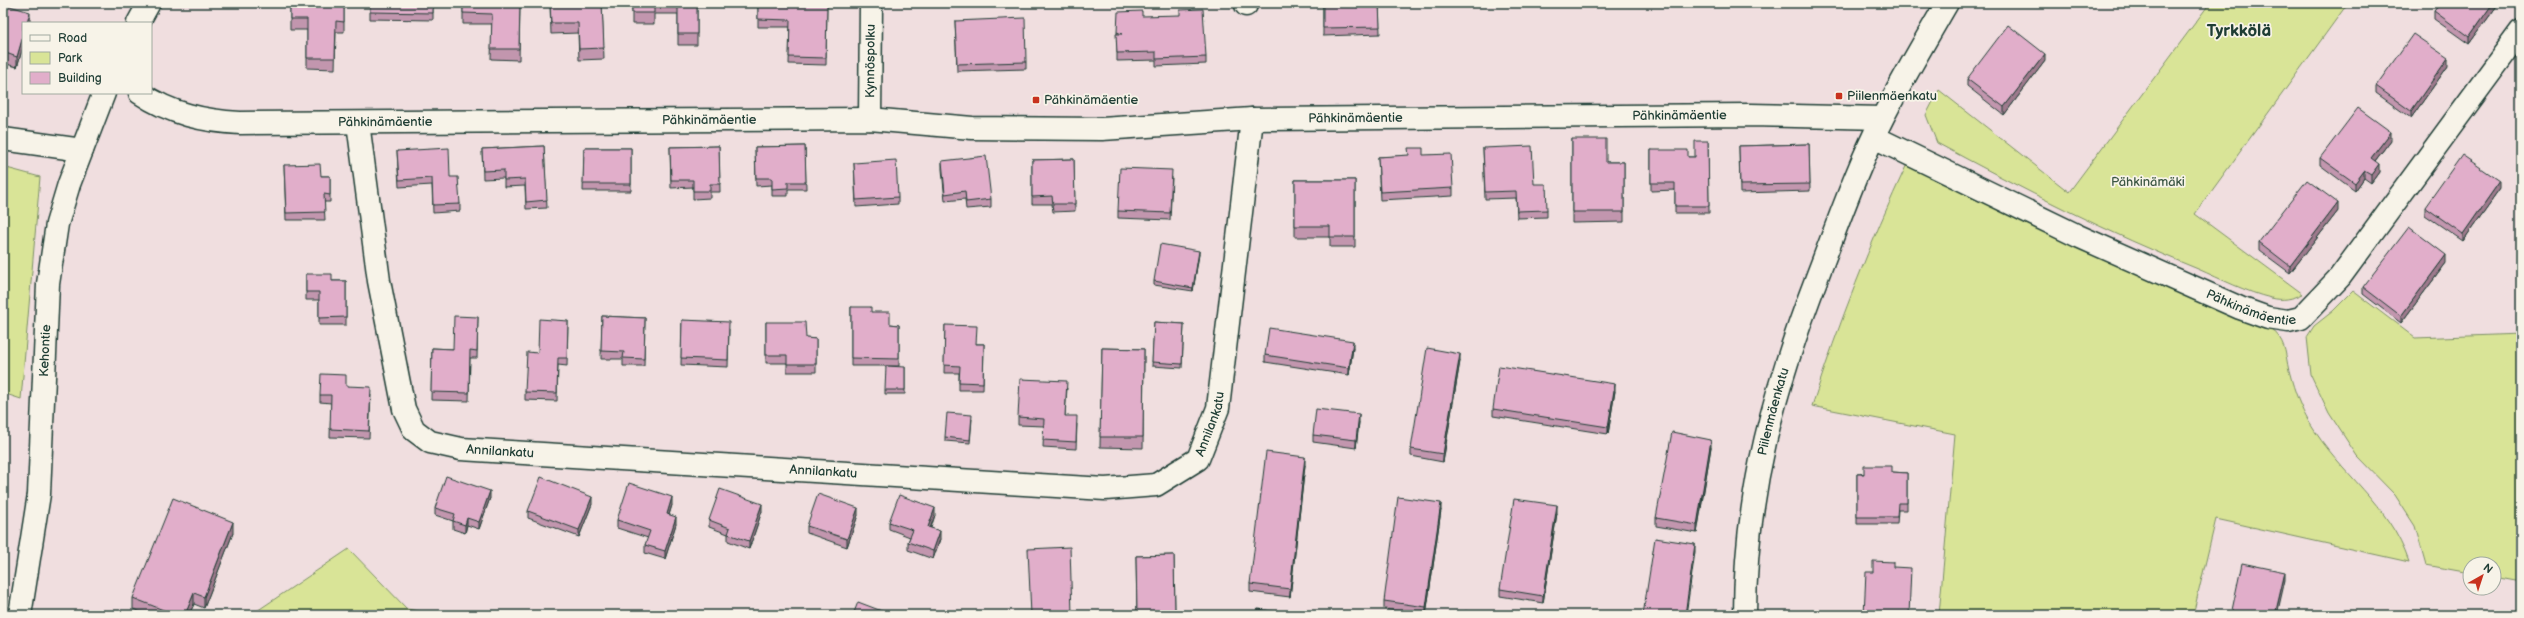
<svg xmlns="http://www.w3.org/2000/svg" width="2524" height="618" font-family="'Balsamiq Sans',sans-serif">
  <style>
    .green { fill: #d9e497; stroke: #7c9066 }
    .lines { fill: none; stroke-linecap: round; stroke-linejoin: round }
    .minor-casing { stroke: #1f3d34; stroke-width: 25 }
    .minor { stroke: #f7f3e8; stroke-width: 22 }
    .wall { fill: #c296ae; stroke: #1f3d34 }
    .shaded-wall { fill: #9e7a8d; stroke: #1f3d34 }
    .building { fill: #e1aeca; stroke: #1f3d34 }
    .poi-dot { fill: #c8321e; stroke: #f7f3e8; stroke-width: 1.5 }
    .labels { text-anchor: middle; dominant-baseline: central; stroke-width: 3.5; stroke-linejoin: round; paint-order: stroke }
    .street-label { font-size: 13px; fill: #1f3d34; stroke: #f7f3e8 }
    .poi-label { font-size: 13px; fill: #1f3d34; stroke: #f7f3e8; text-anchor: start }
    .park-label { font-size: 13px; fill: #3b5643; stroke: #f7f3e8 }
    .district-label { font-size: 17px; font-weight: bold; fill: #1f3d34; stroke: #f7f3e8 }
  </style>
  <rect width="100%" height="100%" fill="#f0dedf"/>
  <filter id="ink" filterUnits="userSpaceOnUse"><feTurbulence type="fractalNoise" baseFrequency=".025" numOctaves="2"/><feDisplacementMap in="SourceGraphic" scale="8" xChannelSelector="R" yChannelSelector="G"/><feConvolveMatrix kernelMatrix="1 2 1 2 8 2 1 2 1" color-interpolation-filters="sRGB"/></filter>
  <g filter="url(#ink)">
    <g class="green">
      <path d="M2210,3H2348L2195,214L2303,294C2292,299 2283,301 2271,298C2246,292 2221,279 2198,269C2108,233 2022,189 1937,143L1926,115L1939,90L2069,192Z"/>
      <path d="M1907,164L2008,215L2236,317C2248,321 2272,325 2279,337C2287,348 2286,362 2290,374C2294,390 2301,409 2309,422C2340,474 2389,503 2409,562L2216,519L2193,615H1939L1955,434L1812,406C1839,323 1870,243 1907,164Z"/>
      <path d="M3,167L40,177L21,399L3,393Z"/>
      <path d="M2353,291L2415,338L2521,334V582L2494,577V564H2470V573L2426,565L2415,526L2395,495L2357,456L2329,413L2311,375L2307,337L2314,326L2333,311Z"/>
      <path d="M349,549L407,609L440,615H251Z"/>
    </g>
    <g class="lines">
      <defs>
        <g id="minor">
          <path d="M1246,5V3"/>
          <path d="M138,23L149,3"/>
          <path id="s1" d="M140,93C171,114 204,121 240,123L870,119L972,128L1102,129L1252,119L1751,115L1882,118"/>
          <path id="s2" d="M870,119L871,3"/>
          <path id="s3" d="M358,123L379,281L404,409L414,430L430,442L461,449L1105,489L1156,485L1198,459L1218,408L1252,119"/>
          <path id="s4" d="M1874,137L2078,236L2240,308L2268,318L2288,321L2301,318L2340,277L2521,31"/>
          <path d="M3,139L82,150"/>
          <path id="s5" d="M20,615L39,494L48,284L57,224L69,184L104,93"/>
          <path id="s6" d="M1745,615C1745,491 1775,386 1819,272C1839,220 1858,166 1883,117C1903,78 1925,41 1947,3"/>
        </g>
      </defs>
      <use href="#minor" class="minor-casing"/>
      <use href="#minor" class="minor"/>
    </g>
    <g class="wall">
      <path d="M290,3H344V32H336L335,69L307,68V30H290Z"/>
      <path d="M370,3H433V20L370,19Z"/>
      <path d="M463,3H520L519,60L491,59L492,24H463Z"/>
      <path d="M550,3H602L604,59L579,60L578,33L551,34Z"/>
      <path d="M632,3H697V45H678V14H654V24H632Z"/>
      <path d="M758,3L827,4L826,65L789,64L790,27H758Z"/>
      <path d="M1323,3H1379L1380,34L1323,36Z"/>
      <path d="M2062,3H2071L2068,7Z"/>
      <path d="M2441,3H2499L2469,44L2434,19V11Z"/>
      <path d="M3,4L30,23H23V47L17,67L3,63Z"/>
      <path d="M1142,16L1206,57V64L1156,66V60L1117,61V32Z"/>
      <path d="M955,21L1026,62V69L957,71Z"/>
      <path d="M2045,61L2004,115L1967,86V79Z"/>
      <path d="M2448,66L2411,118L2376,93V86Z"/>
      <path d="M2521,78V90L2519,89V81Z"/>
      <path d="M1572,139L1606,162H1624V222L1572,223Z"/>
      <path d="M2391,140L2375,161L2379,172L2371,183L2364,178L2355,191L2320,165V158Z"/>
      <path d="M1708,141L1709,213H1675V190L1651,191V150L1688,157H1695Z"/>
      <path d="M1809,144L1810,191L1740,193L1739,146Z"/>
      <path d="M544,146L547,208L526,209L525,186L504,187V178L483,179L482,149Z"/>
      <path d="M719,146L720,192H710V198L693,199V187L671,188L670,147Z"/>
      <path d="M805,146L806,189H788V196H772V185L756,186L755,147Z"/>
      <path d="M584,148H631V191H583Z"/>
      <path d="M1483,148L1534,184L1547,210V217L1517,218L1516,198L1485,199Z"/>
      <path d="M397,151L450,177L460,204V211L433,213L432,185L399,187Z"/>
      <path d="M1423,155L1453,188V196L1380,200L1378,157Z"/>
      <path d="M1074,159L1075,211L1053,212L1052,204H1032V160Z"/>
      <path d="M942,161L991,199V207L966,209L965,199L945,201L942,169Z"/>
      <path d="M854,163L898,197V204L856,207Z"/>
      <path d="M284,165L321,176H330V202H324L325,220H286Z"/>
      <path d="M1172,177L1170,220L1118,218V211Z"/>
      <path d="M1295,180H1355V247H1330V237H1295Z"/>
      <path d="M2500,189L2463,241L2425,215V207Z"/>
      <path d="M2338,211L2290,273L2259,250V242Z"/>
      <path d="M1199,254L1193,291L1154,285V281Z"/>
      <path d="M2446,263L2401,323L2363,294V287Z"/>
      <path d="M306,274L332,281H346V325H319V300H306Z"/>
      <path d="M851,307L871,312L890,324L899,325V366H851Z"/>
      <path d="M602,316L645,318L644,366H623V359H601Z"/>
      <path d="M478,317L477,358H470L469,401L431,400L432,348L453,349Z"/>
      <path d="M682,320L729,329L728,367L681,365Z"/>
      <path d="M568,321L567,366L558,365L557,401L525,400V392L538,353Z"/>
      <path d="M766,322L806,338L816,339V372H787V363H766Z"/>
      <path d="M1154,322L1184,324L1182,368L1152,366Z"/>
      <path d="M945,325L976,344H984L983,390H959V373H944Z"/>
      <path d="M1102,348L1144,349L1143,448L1100,447Z"/>
      <path d="M1353,348L1349,375L1265,362V355Z"/>
      <path d="M1460,361L1443,462L1411,456V449Z"/>
      <path d="M905,367V394H885V390Z"/>
      <path d="M346,386L371,395L369,438L330,437L331,403L320,402V395Z"/>
      <path d="M1067,388L1065,416L1077,424L1076,449L1043,447L1044,426L1018,425V417Z"/>
      <path d="M1615,391L1608,434L1493,416V409Z"/>
      <path d="M972,419L970,443L945,441V437Z"/>
      <path d="M1359,422L1356,448L1313,442V435Z"/>
      <path d="M1711,447L1697,533L1656,526V518Z"/>
      <path d="M1305,465L1290,597L1250,592V584Z"/>
      <path d="M1892,472L1907,473V510H1898L1897,524H1857V474Z"/>
      <path d="M490,498L479,529L467,525L465,533L453,529V521L435,515V508Z"/>
      <path d="M592,504L579,537L528,518V511Z"/>
      <path d="M672,505L669,515L676,524L665,559L645,553V545L648,538L617,528V520Z"/>
      <path d="M1441,510L1426,615L1384,609V601Z"/>
      <path d="M762,511L749,549L728,541V534L709,527V520Z"/>
      <path d="M1557,513L1543,603L1500,596V589Z"/>
      <path d="M858,515L847,547L807,533V526Z"/>
      <path d="M935,515L931,528L940,539L933,559L908,550V542L910,537L889,529V522Z"/>
      <path d="M233,533L204,608L194,604L189,615H149L133,609V598Z"/>
      <path d="M1174,555L1175,615H1137L1136,556Z"/>
    </g>
    <g class="shaded-wall">
      <path d="M2068,3H2071L2068,7Z"/>
      <path d="M2493,3H2499L2469,44V37Z"/>
      <path d="M30,12V23H27Z"/>
      <path d="M23,36V47L17,67V57Z"/>
      <path d="M2045,54V61L2004,115V107Z"/>
      <path d="M2448,58V66L2411,118V111Z"/>
      <path d="M2391,132V140L2371,166V158Z"/>
      <path d="M2379,164V172L2371,183V175Z"/>
      <path d="M2364,171V178L2355,191V183Z"/>
      <path d="M2500,181V189L2463,241V234Z"/>
      <path d="M2338,203V211L2290,273V266Z"/>
      <path d="M1199,251V254L1193,291V288Z"/>
      <path d="M2446,255V263L2401,323V316Z"/>
      <path d="M1353,341V348L1349,375V368Z"/>
      <path d="M1460,354V361L1443,462V454Z"/>
      <path d="M1615,384V391L1608,434V427Z"/>
      <path d="M1359,414V422L1356,448V440Z"/>
      <path d="M1711,440V447L1697,533V525Z"/>
      <path d="M1305,457V465L1290,597V589Z"/>
      <path d="M490,491V498L479,529V522Z"/>
      <path d="M592,497V504L579,537V530Z"/>
      <path d="M672,497V505L667,521V514Z"/>
      <path d="M1441,503V510L1426,615V607Z"/>
      <path d="M762,504V511L749,549V541Z"/>
      <path d="M1557,505V513L1543,603V596Z"/>
      <path d="M858,508V515L847,547V539Z"/>
      <path d="M935,508V515L928,534V527Z"/>
      <path d="M676,517V524L665,559V551Z"/>
      <path d="M467,518V525L465,533V525Z"/>
      <path d="M233,522V533L204,608V597Z"/>
      <path d="M940,531V539L933,559V551Z"/>
      <path d="M1695,544V552L1686,615H1685Z"/>
      <path d="M2285,572V580L2277,615H2275Z"/>
      <path d="M194,593V604L189,615H185Z"/>
    </g>
    <g class="building">
      <path d="M290,3H344V22L336,21L335,58H307V19H290Z"/>
      <path d="M370,3H433V13L370,12Z"/>
      <path d="M463,3H520L519,49H491L492,14L463,13Z"/>
      <path d="M550,3H602L604,48L579,49L578,23H551Z"/>
      <path d="M632,3H697V34H678V3H654V13H632Z"/>
      <path d="M758,3L827,4L826,58L789,57L790,20L758,19Z"/>
      <path d="M1323,3H1379L1380,27L1323,28Z"/>
      <path d="M2441,3H2493L2469,37L2434,11Z"/>
      <path d="M3,4L30,12L27,23H23V36L17,57L3,52Z"/>
      <path d="M1203,9L1206,57L1156,59V52L1117,53L1116,34H1122L1117,32L1118,12L1142,11V16L1180,15V10Z"/>
      <path d="M1025,18L1026,62L957,64L955,21Z"/>
      <path d="M2008,25L2045,54L2004,107L1967,79Z"/>
      <path d="M2413,34L2448,58L2411,111L2376,86Z"/>
      <path d="M2521,78V83L2519,81Z"/>
      <path d="M2358,108L2391,132L2371,158L2379,164L2371,175L2364,171L2355,183L2320,158Z"/>
      <path d="M1572,139H1606V162H1624V212H1572Z"/>
      <path d="M1695,141H1708L1709,206H1675V183H1651V150H1688V157H1695Z"/>
      <path d="M1809,144L1810,184L1740,185L1739,146Z"/>
      <path d="M544,146L547,200L526,202L525,179L504,180V170L483,171L482,149Z"/>
      <path d="M719,146L720,184H710V191H693V180H671L670,147Z"/>
      <path d="M805,146L806,182H788V188L772,189V178H756L755,147Z"/>
      <path d="M1532,146L1534,184H1546L1547,210L1517,211L1516,191L1485,192L1483,148Z"/>
      <path d="M449,148L450,177H458L460,204L433,205L432,178L399,180L397,151Z"/>
      <path d="M584,148H631V184H583Z"/>
      <path d="M1408,148H1423V155L1451,154L1453,188L1380,192L1378,157L1409,155Z"/>
      <path d="M2462,155L2500,181L2463,234L2425,207Z"/>
      <path d="M986,156L991,199L966,202L965,191L945,194L942,161Z"/>
      <path d="M1074,159L1075,204H1053L1052,196L1032,197V160Z"/>
      <path d="M896,160L898,197L856,200L854,163Z"/>
      <path d="M320,164L321,176H330V195L324,194L325,212L286,213L284,165Z"/>
      <path d="M1120,168L1172,170L1170,213L1118,211Z"/>
      <path d="M1295,180H1355V237H1330V226H1295Z"/>
      <path d="M2307,180L2338,203L2290,266L2259,242Z"/>
      <path d="M2409,227L2446,255L2401,316L2363,287Z"/>
      <path d="M1160,244L1199,251L1193,288L1154,281Z"/>
      <path d="M306,274H332V281H346V317L319,318V292H306Z"/>
      <path d="M851,307H871V312H890V324L899,325V359L851,358Z"/>
      <path d="M454,316L478,317L477,351L470,350L469,393L431,392L432,348L453,349Z"/>
      <path d="M602,316L645,318L644,359L623,358L624,352L601,351Z"/>
      <path d="M539,319L568,321L567,358H558L557,393L525,392L527,352L538,353Z"/>
      <path d="M682,320L729,322L728,360L681,358Z"/>
      <path d="M766,322H805L806,338L816,339V364H787V355H766Z"/>
      <path d="M1154,322L1184,324L1182,364L1152,362Z"/>
      <path d="M945,325L977,326L976,344H984L983,383L959,382L960,366L944,365Z"/>
      <path d="M1269,328L1353,341L1349,368L1265,355Z"/>
      <path d="M1102,348L1144,349L1143,437H1100Z"/>
      <path d="M1427,348L1460,354L1443,454L1411,449Z"/>
      <path d="M886,366L905,367V390H885Z"/>
      <path d="M1499,366L1615,384L1608,427L1493,409Z"/>
      <path d="M321,374L346,375V386L371,387L369,431L330,429L331,395H320Z"/>
      <path d="M1020,379L1067,381L1065,416H1077L1076,442L1043,440L1044,419L1018,417Z"/>
      <path d="M1316,409L1359,414L1356,440L1313,435Z"/>
      <path d="M947,413L972,415L970,440L945,437Z"/>
      <path d="M1672,432L1711,440L1697,525L1656,518Z"/>
      <path d="M1266,452L1305,457L1290,589L1250,584Z"/>
      <path d="M1864,466H1892V472L1907,473V503H1898L1897,517H1857V474H1864Z"/>
      <path d="M446,476L490,491L479,522L467,518L465,525L453,521L455,514L435,508Z"/>
      <path d="M541,477L592,497L579,530L528,511Z"/>
      <path d="M629,483L672,497L667,514L676,517L665,551L645,545L650,531L617,520Z"/>
      <path d="M720,489L762,504L749,541L728,534L730,528L709,520Z"/>
      <path d="M818,494L858,508L847,539L807,526Z"/>
      <path d="M899,495L935,508L928,527L940,531L933,551L908,542L913,530L889,522Z"/>
      <path d="M1398,497L1441,503L1426,607L1384,601Z"/>
      <path d="M173,498L233,522L204,597L194,593L185,615H176L133,598Z"/>
      <path d="M1514,499L1557,505L1543,596L1500,589Z"/>
      <path d="M1655,538L1695,544L1685,615H1643Z"/>
      <path d="M1070,547L1072,615H1031L1028,549Z"/>
      <path d="M1174,555L1175,614H1137L1136,556Z"/>
      <path d="M1873,561L1893,562V567L1911,568L1909,615H1864L1866,572H1873Z"/>
      <path d="M2242,563L2285,572L2275,615H2231Z"/>
      <path d="M858,602L887,613L886,615H853Z"/>
      <path d="M1258,609L1300,615H1257Z"/>
      <path d="M1465,611L1490,615H1465Z"/>
    </g>
  </g>
  <g class="poi-dot">
    <rect x="1835" y="92" width="8" height="8" rx="2"/>
    <rect x="1032" y="96" width="8" height="8" rx="2"/>
  </g>
  <g class="labels">
    <g class="street-label">
      <text stroke="none"><textPath href="#s2" startOffset="58">Kynnöspolku</textPath></text>
      <text stroke="none"><textPath href="#s1" startOffset="1546">Pähkinämäentie</textPath></text>
      <text stroke="none"><textPath href="#s1" startOffset="1222">Pähkinämäentie</textPath></text>
      <text stroke="none"><textPath href="#s1" startOffset="575">Pähkinämäentie</textPath></text>
      <text stroke="none"><textPath href="#s1" startOffset="251">Pähkinämäentie</textPath></text>
      <text stroke="none"><textPath href="#s4" startOffset="415">Pähkinämäentie</textPath></text>
      <text stroke="none"><textPath href="#s5" startOffset="266">Kehontie</textPath></text>
      <text stroke="none"><textPath href="#s6" startOffset="206">Piilenmäenkatu</textPath></text>
      <text stroke="none"><textPath href="#s3" startOffset="1148">Annilankatu</textPath></text>
      <text stroke="none"><textPath href="#s3" startOffset="404">Annilankatu</textPath></text>
      <text stroke="none"><textPath href="#s3" startOffset="728">Annilankatu</textPath></text>
    </g>
    <g class="poi-label">
      <text x="1847" y="96">Piilenmäenkatu</text>
      <text x="1044" y="100">Pähkinämäentie</text>
    </g>
    <g class="park-label">
      <text x="2148" y="182">Pähkinämäki</text>
    </g>
    <g class="district-label">
      <text x="2239" y="31">Tyrkkölä</text>
    </g>
  </g>
  <rect width="2524" height="618" fill="none" stroke="#f7f3e8" stroke-width="16"/>
  <rect x="8" y="8" width="2508" height="602" fill="none" stroke="#1f3d34" stroke-width="1.5" filter="url(#ink)"/>
  <rect x="22" y="22" width="130" height="72" fill="#f7f3e8" stroke="#a1aaa0"/>
  <rect x="30" y="35" width="20" height="6" fill="#f7f3e8" stroke="#a1aaa0"/>
  <text x="58" y="42" font-size="12" fill="#1f3d34">Road</text>
  <rect x="30" y="52" width="20" height="12" fill="#d9e497" stroke="#a1aaa0"/>
  <text x="58" y="62" font-size="12" fill="#1f3d34">Park</text>
  <rect x="30" y="72" width="20" height="12" fill="#e1aeca" stroke="#a1aaa0"/>
  <text x="58" y="82" font-size="12" fill="#1f3d34">Building</text>
  <g transform="translate(2482 576) rotate(39)"><circle r="19" fill="#f7f3e8" stroke="#a1aaa0"/>
  <path d="M0-3L7 15L0 10L-7 15Z" fill="#c8321e"/>
  <text y="-6" font-size="11" font-weight="bold" text-anchor="middle" fill="#1f3d34">N</text>
  </g>
</svg>
